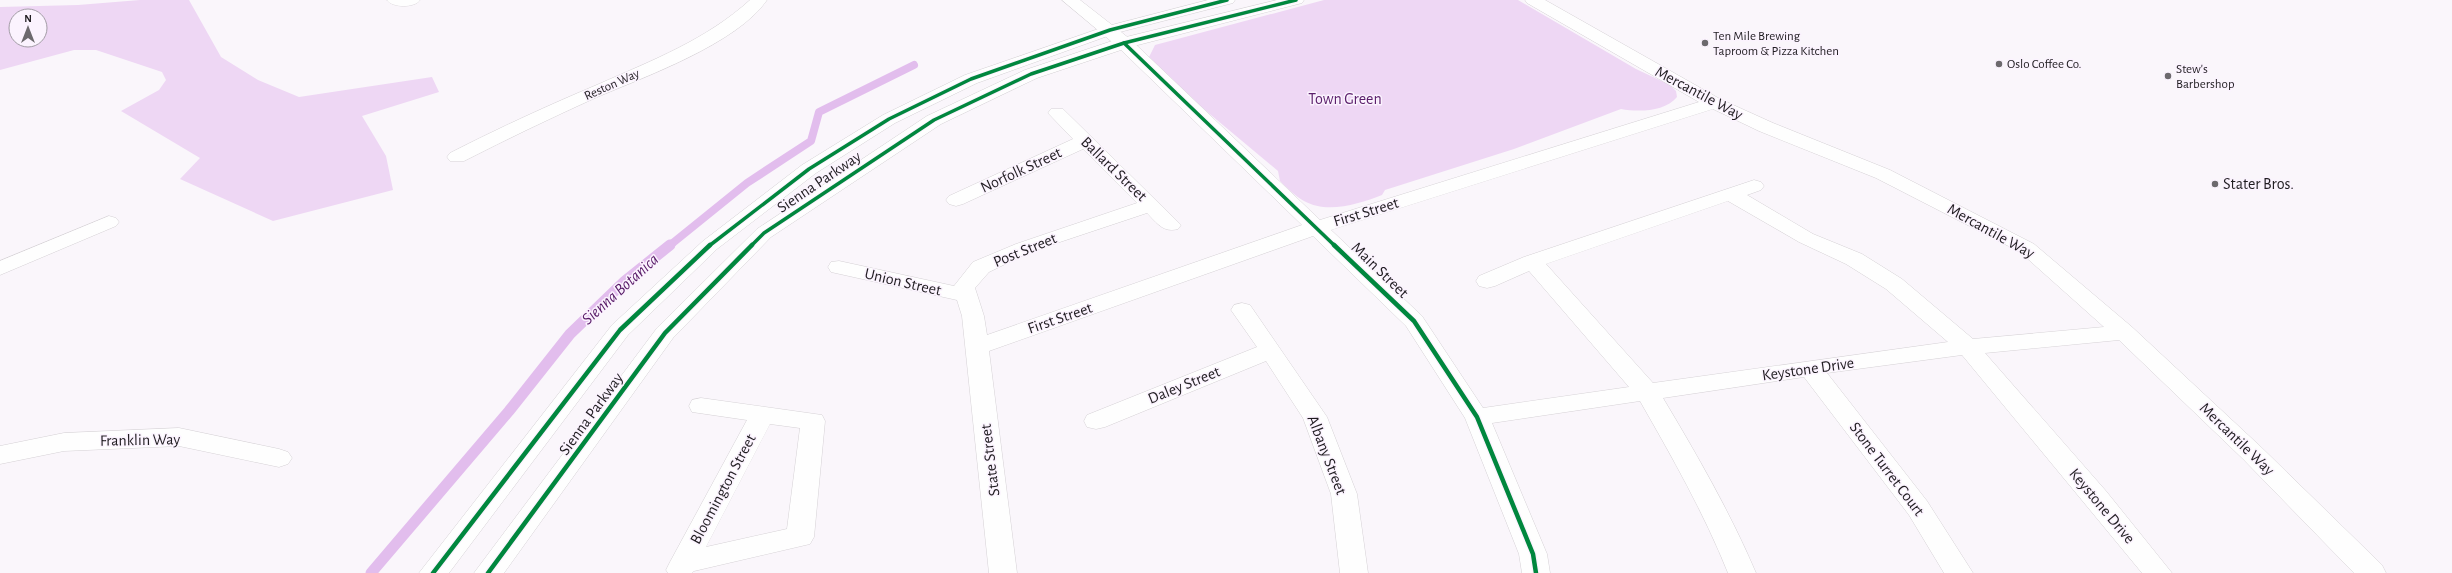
<svg xmlns="http://www.w3.org/2000/svg" width="2452" height="573" font-family="'Alegreya Sans',sans-serif">
  <style>
    .green { fill: #eed7f4; fill-rule: evenodd }
    .lines { fill: none; stroke-linecap: round; stroke-linejoin: round }
    .stream-far1 { stroke: #e2bded; stroke-width: 8 }
    .stream { stroke: #e2bded; stroke-width: 11 }
    .minor-casing { stroke: #d5d1d5; stroke-width: 1 }
    .secondary-casing { stroke: #d5d1d5; stroke-width: 1 }
    .minor { fill: #fefefe; fill-rule: evenodd }
    .secondary { fill: #fefefe; fill-rule: evenodd }
    .cycleway-far1-casing { stroke: #fbf3fe; stroke-width: 5.5 }
    .cycleway-casing { stroke: #fbf3fe; stroke-width: 7 }
    .cycleway-far1 { stroke: #00873e; stroke-width: 3.5 }
    .cycleway { stroke: #00873e; stroke-width: 4.5 }
    .poi-dot { fill: #6c696d; stroke: #fbf3fe; stroke-width: 1.5 }
    .labels { text-anchor: middle; dominant-baseline: central; stroke-width: 3; stroke-linejoin: round; paint-order: stroke }
    .far-poi-label { font-size: 13px; fill: #201d21; stroke: #fbf3fe; text-anchor: start }
    .far-street-label { font-size: 13px; fill: #201d21; stroke: #fbf3fe }
    .street-label { font-size: 16px; fill: #201d21; stroke: #fbf3fe }
    .park-label { font-size: 16px; fill: #5b1e6b; stroke: #fbf3fe }
    .poi-label { font-size: 16px; fill: #201d21; stroke: #fbf3fe; text-anchor: start }
    .water-label { font-size: 17px; font-style: italic; fill: #571a67; stroke: #fbf3fe }
  </style>
  <rect width="100%" height="100%" fill="#faf6fb"/>
  <g class="green">
    <path d="M140,0H189L221,57L258,80L299,97L432,77L439,92L362,116L386,156L393,190L273,221L180,179L200,158L121,111L159,90L166,80L162,72L96,50H74L0,70V7L78,5ZM16,16H40V40H16Z"/>
    <path d="M1324,0H1518L1636,69L1670,85L1676,91L1677,97C1665,112 1638,112 1621,109L1514,149L1385,190L1382,195C1359,204 1327,214 1304,201C1295,196 1287,188 1280,181L1278,171L1163,75L1149,57L1155,45Z"/>
  </g>
  <g class="lines">
    <path class="stream-far1" d="M669,246L747,183L811,141L819,112L914,65"/>
    <path class="stream" d="M371,573L509,411L570,334L625,281L670,245"/>
    <defs>
      <g id="minor">
        <path d="M387,0H420C415,8 392,8 387,0Z"/>
        <path d="M750,0H767C737,44 644,77 595,98C551,118 507,139 464,161H450L447,157L450,153C499,128 549,105 599,84C653,60 706,40 750,0Z"/>
        <path d="M1062,0H1080L1130,39L1320,220L1699,102L1527,3L1525,0H1545L1720,99L1773,123L1890,170L2034,244L2132,327L2261,447L2382,565L2386,573H2354L2243,459L2119,340L1985,353L2106,491L2172,573H2142L1962,355L1827,373L1927,501L1973,573H1944L1909,515L1804,377L1663,398C1697,455 1730,512 1756,573H1728C1704,513 1672,457 1640,401L1492,423L1547,554L1550,573H1522L1519,554L1465,418L1406,326L1313,236L989,351L1017,573H989L962,316L957,300L831,272L828,267L831,262L839,261L954,286L973,262L1016,244L1137,203L1083,149L963,204L956,206L949,204L946,200L949,196L1073,139L1048,113L1051,109H1063L1181,225L1178,229C1163,233 1157,223 1147,213L1030,252L989,272L975,288L984,316L987,335L1302,225L1118,47ZM1713,109L1759,131L1876,178L2020,252L2104,327L1973,339L1902,279L1862,254L1813,234L1747,195L1761,190L1764,186L1761,182L1754,180L1524,257L1479,276L1476,281L1479,286L1487,288L1495,286L1529,271L1629,387L1483,408L1422,316L1331,230ZM1728,201L1799,242L1846,264L1886,289L1948,342L1653,383L1546,264Z"/>
        <path d="M109,216L116,218L119,222L116,226L0,275V261Z"/>
        <path d="M1242,303L1250,305L1327,417L1357,494L1368,573H1340L1331,494L1303,418L1266,361L1105,427L1096,429L1087,427L1084,421L1087,415L1257,347L1231,310L1234,305Z"/>
        <path d="M701,398L822,415L825,421L814,537L810,544L694,571L692,573H668L666,570L670,562L747,420L692,412L689,406L692,400ZM770,424L800,428L787,529L706,547Z"/>
        <path d="M179,428L279,449L288,452L292,458L288,464L279,467L179,446L64,451L0,464V446L64,433Z"/>
      </g>
      <g id="secondary">
        <path d="M1208,0H1235L1233,3L1116,33L977,83L895,123L816,173L717,249L628,335L449,573H419L612,325L703,241L802,165L883,115L965,75L1104,27Z"/>
        <path d="M1277,0H1304L1302,3L1130,47L1037,78L941,124L771,237L673,338L504,573H474L657,328L757,229L927,116L1025,70L1118,39Z"/>
      </g>
    </defs>
    <use href="#minor" class="minor-casing"/>
    <use href="#secondary" class="secondary-casing"/>
    <use href="#minor" class="minor"/>
    <use href="#secondary" class="secondary"/>
    <defs>
      <g id="cycleway-far1">
        <path d="M1124,43L1335,246"/>
        <path d="M709,246L809,169L889,119L971,79L1110,30L1227,0"/>
        <path d="M751,246L764,233L934,120L1031,74L1124,43L1296,0"/>
      </g>
      <g id="cycleway">
        <path d="M1334,245L1414,321L1477,417L1533,554L1536,573"/>
        <path d="M433,573L620,330L710,245"/>
        <path d="M488,573L665,333L752,245"/>
      </g>
    </defs>
    <use href="#cycleway-far1" class="cycleway-far1-casing"/>
    <use href="#cycleway" class="cycleway-casing"/>
    <use href="#cycleway-far1" class="cycleway-far1"/>
    <use href="#cycleway" class="cycleway"/>
  </g>
  <g class="poi-dot">
    <circle cx="1705" cy="43" r="4"/>
    <circle cx="1999" cy="64" r="4"/>
    <circle cx="2168" cy="76" r="4"/>
    <circle cx="2215" cy="184" r="4"/>
  </g>
  <g class="labels">
    <g class="far-poi-label">
      <text x="1713" y="36">Ten Mile Brewing<tspan x="1713" dy="15">Taproom &amp; Pizza Kitchen</tspan></text>
      <text x="2007" y="64">Oslo Coffee Co.</text>
      <text x="2176" y="69">Stew's<tspan x="2176" dy="15">Barbershop</tspan></text>
    </g>
    <g class="far-street-label">
      <text transform="translate(612 85) rotate(-24)">Reston Way</text>
    </g>
    <g class="street-label">
      <text transform="translate(1699 93) rotate(28)">Mercantile Way</text>
      <text transform="translate(1114 169) rotate(44)">Ballard Street</text>
      <text transform="translate(1021 170) rotate(-25)">Norfolk Street</text>
      <text transform="translate(819 182) rotate(-34)">Sienna Parkway</text>
      <text transform="translate(1366 212) rotate(-17)">First Street</text>
      <text transform="translate(1991 231) rotate(29)">Mercantile Way</text>
      <text transform="translate(1025 250) rotate(-22)">Post Street</text>
      <text transform="translate(1380 270) rotate(44)">Main Street</text>
      <text transform="translate(903 282) rotate(13)">Union Street</text>
      <text transform="translate(1060 318) rotate(-19)">First Street</text>
      <text transform="translate(1808 369) rotate(-8)">Keystone Drive</text>
      <text transform="translate(1184 385) rotate(-22)">Daley Street</text>
      <text transform="translate(591 414) rotate(-54)">Sienna Parkway</text>
      <text transform="translate(2237 439) rotate(44)">Mercantile Way</text>
      <text transform="translate(140 440) rotate(-1)">Franklin Way</text>
      <text transform="translate(1327 455) rotate(69)">Albany Street</text>
      <text transform="translate(990 460) rotate(-97)">State Street</text>
      <text transform="translate(1887 469) rotate(53)">Stone Turret Court</text>
      <text transform="translate(723 489) rotate(-62)">Bloomington Street</text>
      <text transform="translate(2102 506) rotate(50)">Keystone Drive</text>
    </g>
    <g class="park-label">
      <text x="1345" y="99">Town Green</text>
    </g>
    <g class="poi-label">
      <text x="2223" y="184">Stater Bros.</text>
    </g>
    <g class="water-label">
      <text transform="translate(620 289) rotate(-42)">Sienna Botanica</text>
    </g>
  </g>
  <g transform="translate(28 28)"><circle r="19" fill="#fbf3fe" stroke="#a39da6"/>
  <path d="M0-3L7 15L0 10L-7 15Z" fill="#6c696d"/>
  <text y="-6" font-size="11" font-weight="bold" text-anchor="middle" fill="#201d21">N</text>
  </g>
</svg>
